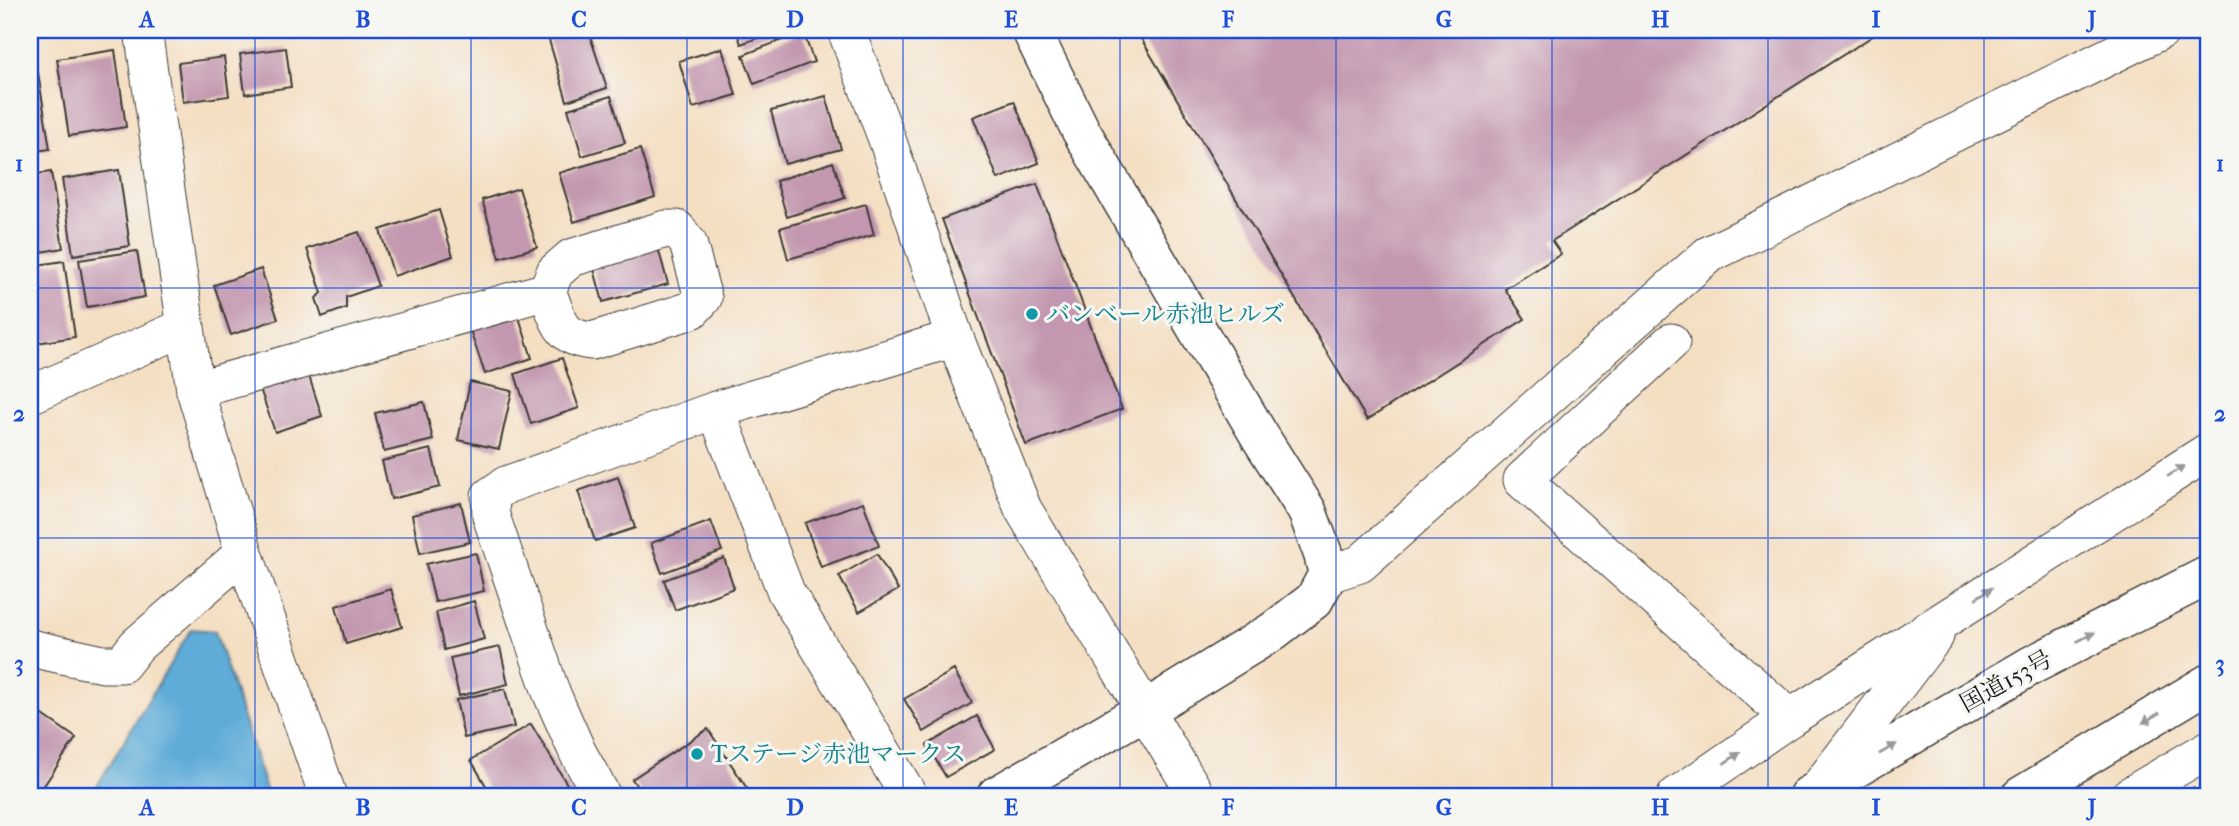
<svg xmlns="http://www.w3.org/2000/svg" width="2239" height="826" font-family="'IM FELL French Canon','Noto Serif JP',serif">
  <style>
    .water { fill: #5facd8; stroke: #3e647a; stroke-width: 2 }
    .building { fill: #c297af }
    .lines { fill: none; stroke-linecap: round; stroke-linejoin: round }
    .street-casing { stroke: #3c3935; stroke-width: 39 }
    .secondary-casing { stroke: #3c3935; stroke-width: 41 }
    .highway-casing { stroke: #3c3935; stroke-width: 41 }
    .street { stroke: #fff; stroke-width: 37 }
    .secondary { stroke: #fff; stroke-width: 38 }
    .highway { stroke: #fff; stroke-width: 38 }
    .oneway { fill: #999 }
    .grid { fill: none; stroke: #1d4ed8; stroke-width: 2; stroke-opacity: 0.55 }
    .culture-dot { fill: #0f9aa8; stroke: #f6f6f2; stroke-width: 2.5 }
    .labels { text-anchor: middle; dominant-baseline: central; stroke-width: 6; stroke-linejoin: round; paint-order: stroke }
    .culture-label { font-size: 24px; fill: #0d838f; stroke: #f6f6f2; text-anchor: start }
    .street-label { font-size: 24px; fill: #1c1c1c; stroke: #f6f6f2 }
    .neatline { fill: none; stroke: #1d4ed8; stroke-width: 2.5 }
    .grid-label { font-size: 23px; text-anchor: middle; font-weight: bold; fill: #1d4ed8 }
  </style>
  <rect width="100%" height="100%" fill="#f6f6f2"/>
  <filter id="ink" filterUnits="userSpaceOnUse"><feTurbulence type="fractalNoise" baseFrequency=".0143" numOctaves="2"/><feDisplacementMap in="SourceGraphic" scale="14" xChannelSelector="R" yChannelSelector="G"/><feConvolveMatrix kernelMatrix="1 2 1 2 8 2 1 2 1" color-interpolation-filters="sRGB"/></filter>
  <filter id="wash" filterUnits="userSpaceOnUse"><feTurbulence type="fractalNoise" baseFrequency=".00686" numOctaves="4" result="noise"/><feDisplacementMap in="SourceGraphic" scale="28" xChannelSelector="R" yChannelSelector="G"/><feGaussianBlur stdDeviation="1.57" result="paint"/><feColorMatrix in="noise" values="0 0 0 0 0 0 0 0 0 0 0 0 0 0 0 0 0 1.4 0 .05"/><feComposite in="paint" operator="in"/></filter>
  <g filter="url(#wash)">
    <rect width="100%" height="100%" fill="#f4dfc3"/>
    <path class="water" d="M191,629L215,631L268,796H91Z"/>
    <g id="blocks">
      <g class="building">
        <path d="M546,30H588L607,88L567,101Z"/>
        <path d="M736,30H779L741,44Z"/>
        <path d="M1136,30H1882L1552,241L1561,254L1505,289L1525,319L1367,420Z"/>
        <path d="M803,32L814,62L754,84L743,55Z"/>
        <path d="M286,48L291,87L245,94L240,54Z"/>
        <path d="M722,48L736,95L693,108L679,61Z"/>
        <path d="M115,50L126,127L69,136L57,59Z"/>
        <path d="M224,57L229,96L183,102L178,63Z"/>
        <path d="M38,73L50,149L30,152V74Z"/>
        <path d="M611,96L625,143L582,156L568,109Z"/>
        <path d="M826,96L841,149L785,164L771,111Z"/>
        <path d="M1014,101L1039,163L998,179L973,117Z"/>
        <path d="M640,149L655,197L574,222L559,173Z"/>
        <path d="M833,162L845,198L787,217L776,181Z"/>
        <path d="M119,170L130,246L73,255L62,179Z"/>
        <path d="M51,172L63,248L30,254V175Z"/>
        <path d="M1037,184L1122,409L1026,445L942,219Z"/>
        <path d="M519,188L537,247L500,258L482,200Z"/>
        <path d="M866,204L874,235L788,259L780,228Z"/>
        <path d="M439,210L453,256L394,276L380,230Z"/>
        <path d="M359,232L378,286L346,297V308L322,317L316,298L322,293L307,249Z"/>
        <path d="M657,244L668,284L603,302L592,262Z"/>
        <path d="M137,251L145,297L87,307L79,260Z"/>
        <path d="M64,261L75,337L30,344V266Z"/>
        <path d="M261,269L278,319L231,335L214,285Z"/>
        <path d="M516,308L532,358L485,374L468,324Z"/>
        <path d="M562,358L579,408L531,424L515,374Z"/>
        <path d="M306,367L322,416L275,432L258,383Z"/>
        <path d="M470,382L512,391L499,449L458,440Z"/>
        <path d="M424,402L433,440L384,452L375,413Z"/>
        <path d="M431,449L440,487L391,499L382,461Z"/>
        <path d="M618,477L635,528L595,541L578,491Z"/>
        <path d="M863,502L879,546L821,567L805,523Z"/>
        <path d="M461,503L470,542L420,553L412,515Z"/>
        <path d="M711,521L722,551L662,573L651,543Z"/>
        <path d="M476,553L484,591L435,602L426,564Z"/>
        <path d="M877,554L898,590L859,612L839,576Z"/>
        <path d="M724,558L734,588L675,610L664,580Z"/>
        <path d="M391,589L402,627L346,644L336,606Z"/>
        <path d="M474,601L484,639L444,650L436,612Z"/>
        <path d="M500,647L508,684L459,696L450,658Z"/>
        <path d="M954,670L972,703L924,732L904,699Z"/>
        <path d="M505,689L514,727L464,738L456,700Z"/>
        <path d="M30,706L76,738L37,796H30Z"/>
        <path d="M977,716L995,749L946,777L927,745Z"/>
        <path d="M531,724L574,796H492L471,760Z"/>
        <path d="M708,729L752,796H644L632,779Z"/>
        <path d="M2193,788L2198,796H2180Z"/>
      </g>
    </g>
  </g>
  <g filter="url(#ink)">
    <use href="#blocks" fill-opacity="0" stroke="#3c3935" stroke-width="2"/>
    <g class="lines">
      <defs>
        <g id="street">
          <path d="M143,30L195,390L244,553L328,796"/>
          <path d="M846,30L888,142L955,338L1023,509L1197,796"/>
          <path d="M1671,342L1522,480L1790,718"/>
          <path d="M195,390L547,291L555,272L571,258L666,229H677L688,243L703,298L692,310L592,341C558,338 559,319 547,291"/>
          <path d="M30,395L185,327"/>
          <path d="M716,410L786,592L909,796"/>
          <path d="M1328,574L1360,564L1708,255L2162,30"/>
          <path d="M30,648L103,664H122L137,645L244,553"/>
          <path d="M1817,790L1935,636"/>
          <path d="M602,796L578,753L551,692L491,516L490,496L506,485L716,410L955,338"/>
          <path d="M1676,796L1790,718L2209,451"/>
          <path d="M2129,796L2209,749"/>
        </g>
        <path id="secondary" d="M996,796L1145,710L1272,632L1314,600L1328,574L1323,554L1307,511L1259,435L1081,131L1031,30"/>
        <g id="highway">
          <path d="M1808,796L2032,665L2209,575"/>
          <path d="M2021,796L2209,683"/>
        </g>
      </defs>
      <use href="#street" class="street-casing"/>
      <use href="#secondary" class="secondary-casing"/>
      <use href="#highway" class="highway-casing"/>
      <use href="#street" class="street"/>
      <use href="#secondary" class="secondary"/>
      <use href="#highway" class="highway"/>
    </g>
    <defs><path id="oneway-solid" d="M-6-.8H1V-3.2L6.5 0L1 3.2V.8H-6Z" transform="scale(1.75)"/></defs>
    <g class="oneway">
      <use href="#oneway-solid" transform="translate(2176 471) rotate(-32)"/>
      <use href="#oneway-solid" transform="translate(1984 593) rotate(-33)"/>
      <use href="#oneway-solid" transform="translate(2086 637) rotate(-27)"/>
      <use href="#oneway-solid" transform="translate(2151 718) rotate(149)"/>
      <use href="#oneway-solid" transform="translate(1888 749) rotate(-30)"/>
      <use href="#oneway-solid" transform="translate(1732 758) rotate(-34)"/>
    </g>
  </g>
  <path class="grid" d="M255,30V796M471,30V796M687,30V796M903,30V796M1120,30V796M1336,30V796M1552,30V796M1768,30V796M1984,30V796M30,288H2209M30,538H2209"/>
  <g class="culture-dot">
    <circle cx="1032" cy="314" r="7"/>
    <circle cx="697" cy="754" r="7"/>
  </g>
  <g class="labels">
    <g class="culture-label">
      <text x="1046" y="314">バンベール赤池ヒルズ</text>
      <text x="711" y="754">Tステージ赤池マークス</text>
    </g>
    <g class="street-label">
      <text transform="translate(2006 681) rotate(-29)">国道153号</text>
    </g>
  </g>
  <rect width="2239" height="826" fill="none" stroke="#f6f6f2" stroke-width="77"/>
  <rect x="38" y="38" width="2162" height="750" class="neatline"/>
  <g class="grid-label">
    <text x="147" y="27">A</text>
    <text x="363" y="27">B</text>
    <text x="579" y="27">C</text>
    <text x="795" y="27">D</text>
    <text x="1011" y="27">E</text>
    <text x="1228" y="27">F</text>
    <text x="1444" y="27">G</text>
    <text x="1660" y="27">H</text>
    <text x="1876" y="27">I</text>
    <text x="2092" y="27">J</text>
    <text x="19" y="171">1</text>
    <text x="2220" y="171">1</text>
    <text x="19" y="421">2</text>
    <text x="2220" y="421">2</text>
    <text x="19" y="671">3</text>
    <text x="2220" y="671">3</text>
    <text x="147" y="815">A</text>
    <text x="363" y="815">B</text>
    <text x="579" y="815">C</text>
    <text x="795" y="815">D</text>
    <text x="1011" y="815">E</text>
    <text x="1228" y="815">F</text>
    <text x="1444" y="815">G</text>
    <text x="1660" y="815">H</text>
    <text x="1876" y="815">I</text>
    <text x="2092" y="815">J</text>
  </g>
</svg>
